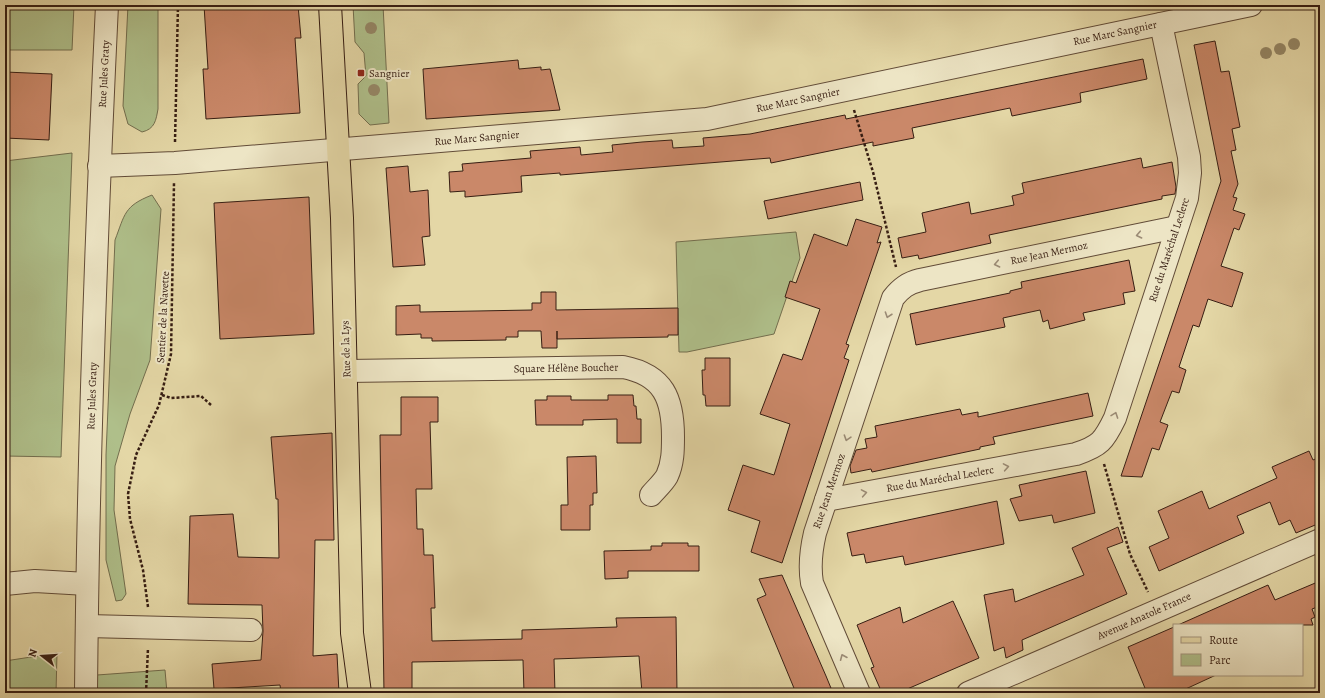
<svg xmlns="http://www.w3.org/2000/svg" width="1325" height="698" font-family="Alegreya,serif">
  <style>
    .green { fill: #afbf8a; stroke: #736e4e }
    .building { fill: #ca8869; stroke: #371e13 }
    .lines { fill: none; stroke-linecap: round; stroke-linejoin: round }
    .minor-casing { stroke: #624c38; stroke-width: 24 }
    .major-casing { stroke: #371e13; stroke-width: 24 }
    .path { stroke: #371e13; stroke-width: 2.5; stroke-dasharray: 3 2; stroke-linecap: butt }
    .minor { stroke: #ede5c5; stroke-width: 22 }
    .major { stroke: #e4d7a6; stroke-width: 22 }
    .tree { fill: #958766 }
    .oneway { stroke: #9b8b75 }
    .poi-dot { fill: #8f2418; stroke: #ede5c5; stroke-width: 1.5 }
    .labels { text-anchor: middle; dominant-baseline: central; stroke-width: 4; stroke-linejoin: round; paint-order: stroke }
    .street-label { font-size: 11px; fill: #371e13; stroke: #ede5c5 }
    .poi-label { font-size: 11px; fill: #371e13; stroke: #ede5c5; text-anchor: start }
  </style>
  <rect width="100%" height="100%" fill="#e4d7a6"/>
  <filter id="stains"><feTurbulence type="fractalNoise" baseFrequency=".005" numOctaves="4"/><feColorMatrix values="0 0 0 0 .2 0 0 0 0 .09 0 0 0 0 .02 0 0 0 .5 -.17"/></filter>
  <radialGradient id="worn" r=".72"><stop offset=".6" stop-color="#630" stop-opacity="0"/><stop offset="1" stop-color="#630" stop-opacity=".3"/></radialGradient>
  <g class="green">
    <path d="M5,5H74L72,50H5Z"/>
    <path d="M128,5H158V109C156,120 155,129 142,132L128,124L123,106Z"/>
    <path d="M353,5H383L389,123L370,125L359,114L358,84L366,76L364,53L355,42Z"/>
    <path d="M72,153L61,457L5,456V161Z"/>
    <path d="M152,195L161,209L150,360L130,414L115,466L114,510L126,594L122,600L116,601L106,560V455L115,240C125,214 124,206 152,195Z"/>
    <path d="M796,232L800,258L774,334L687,352H679L676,242Z"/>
    <path d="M57,653L56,693H5V661Z"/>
    <path d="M165,670L167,693H97V675Z"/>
  </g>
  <g class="building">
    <path d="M204,5H298L301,38H295L300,113L206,119L203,69H208Z"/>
    <path d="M1215,41L1221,72L1229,71L1240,127L1232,129L1236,150L1231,151L1238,184L1233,197L1237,198L1233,210L1245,214L1239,230L1234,228L1221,266L1243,273L1232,307L1208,299L1199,327L1193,325L1179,367L1186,370L1179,393L1172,391L1160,422L1168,425L1159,450L1152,448L1142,477L1121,476L1221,181L1194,45Z"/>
    <path d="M1143,59L1147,79L1080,93L1081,102L1012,116L1010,108L912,128L914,138L873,146V142L771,163L770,158L560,175V173L521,176L522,192L465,197V191L450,192L449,172L463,171L462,164L531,158L530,151L580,147L581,155L613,152L612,145L642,142L672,140L673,148L704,146L703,138L750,134L845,115L846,119Z"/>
    <path d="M518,60L519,69L541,67V70L550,69L560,110L426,119L423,69Z"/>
    <path d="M5,72L52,74L49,140L5,138Z"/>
    <path d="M1141,158L1143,168L1172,162L1176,187L1175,194L1162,196V199L989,235L991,243L919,259L918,255L902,258L898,238L926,232L922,213L969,202L971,214L1014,205L1012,196L1024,193L1022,183Z"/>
    <path d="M408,166L410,192L428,190L430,236L422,237L425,265L393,267L386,168Z"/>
    <path d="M860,182L863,200L768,219L764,201Z"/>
    <path d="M309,197L314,334L220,339L214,203Z"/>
    <path d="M856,219L882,227L877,243L881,242L846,344L849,345L844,358L849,360L782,563L751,552L760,521L728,510L743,465L774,475L790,424L760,414L783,354L802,360L820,309L785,297L790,281L796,283L814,234L847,246Z"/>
    <path d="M1129,260L1135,291L1123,293L1125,304L1083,313L1085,320L1050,329L1048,320L1043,322L1040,310L1003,318L1005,327L916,345L910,314L1010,293V291L1022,288L1021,282Z"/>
    <path d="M541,292H556V310L678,308V335H668V337L557,339V331V348H542L541,331H518V337H506V340L432,341V338H421V334L396,335V306L420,305V312L532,310V303H541Z"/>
    <path d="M705,358H730V406H706L705,395H703L702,370H705Z"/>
    <path d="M1088,393L1093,416L993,437L995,444L980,447V449L872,472L871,469L851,473L850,466L856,450L867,448L865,439L877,437L875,426L960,409L962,415L978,412V417Z"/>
    <path d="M608,395H633L634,406H636L637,419H641V443H617V419L583,420V425H536L535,400H547V396H571V400H608Z"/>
    <path d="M401,397H438V422H430L432,489H416L417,529H423L424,555H433L435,608H431L432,641L522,639V630L617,627L616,618L676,617L677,693H642L639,656L554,659L555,693H524L523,660L412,662V693H384L380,435H401Z"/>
    <path d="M332,433L334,540H315L313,656L337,654L339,693H281L280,685L214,689L212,664L261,660L263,631L262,605L188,604L190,516L233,514L238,557L279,558L278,499H276L271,437Z"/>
    <path d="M1309,451L1313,460L1320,457V523L1296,533L1290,520L1279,525L1270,502L1237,516L1244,533L1159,571L1149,547L1169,538L1158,511L1202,491L1209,509L1277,478L1272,467Z"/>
    <path d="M596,456L597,493H593V505H590V530H561V505H568L567,457Z"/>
    <path d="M1086,471L1095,513L1054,523L1052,515L1019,521L1010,499L1022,496L1019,485Z"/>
    <path d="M997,501L1004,544L905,565L903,556L866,563L864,554L852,556L847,533Z"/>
    <path d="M1118,527L1123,542L1107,548L1127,594L1022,640L1023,650L1006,658L1004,647L994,651L984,595L1013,589L1015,602L1084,575L1072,548Z"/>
    <path d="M662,543H688V546H699V571H628V578L605,579L604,551L651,550V546H662Z"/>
    <path d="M782,575L826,676L833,693H796L757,599L766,595L759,579Z"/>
    <path d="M1320,581V606L1312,609L1315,617L1311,619L1313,625H1178L1268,585L1275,600Z"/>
    <path d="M953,601L979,658L898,693H882L871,668L874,667L857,625L900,607L903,623Z"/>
    <path d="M1174,627V675H1216L1177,693H1147L1128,647Z"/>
  </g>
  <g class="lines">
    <defs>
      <g id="minor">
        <path d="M99,166L175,163L707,119L1251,5"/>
        <path d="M347,371L623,367C664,375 673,399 673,437C673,450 673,463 667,476C663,483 656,489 651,495"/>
        <path d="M826,500L1076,454C1100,446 1104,441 1115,418L1187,198L1190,173L1189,157L1161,24"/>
        <path d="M5,584L35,581L87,584"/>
        <path d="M87,626L251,630"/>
        <path d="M86,693C88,464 96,234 107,5"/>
        <path d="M859,693L812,583C809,565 811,550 815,533L893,298C901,288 908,283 920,280L1177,227"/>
        <path d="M968,693L1320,540"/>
      </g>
      <path id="major" d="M330,5L342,218L352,633L360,693"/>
    </defs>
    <use href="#minor" class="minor-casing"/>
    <use href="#major" class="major-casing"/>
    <g class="path">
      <path d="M854,110L873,172L896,267"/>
      <path d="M175,142L178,5"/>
      <path d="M162,395L171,398L201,396L211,405"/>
      <path d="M1104,464L1130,554L1148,592"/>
      <path d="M148,607L143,570L130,519L128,494L136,455L159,405L171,354L174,183"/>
      <path d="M146,693L148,648"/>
    </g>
    <use href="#minor" class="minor"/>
    <use href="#major" class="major"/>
  </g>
  <g class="tree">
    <circle cx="371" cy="28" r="6"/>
    <circle cx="1294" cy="44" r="6"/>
    <circle cx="1280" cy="49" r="6"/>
    <circle cx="1266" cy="53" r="6"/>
    <circle cx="374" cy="90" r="6"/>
  </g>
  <defs><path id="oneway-chevron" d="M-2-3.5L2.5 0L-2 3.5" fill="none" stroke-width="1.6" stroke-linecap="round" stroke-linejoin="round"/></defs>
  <g class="oneway">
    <use href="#oneway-chevron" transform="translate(1139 235) rotate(168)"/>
    <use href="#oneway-chevron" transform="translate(997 264) rotate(168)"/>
    <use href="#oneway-chevron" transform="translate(888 315) rotate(109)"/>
    <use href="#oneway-chevron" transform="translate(1115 415) rotate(-70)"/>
    <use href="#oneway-chevron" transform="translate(847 438) rotate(108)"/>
    <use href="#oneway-chevron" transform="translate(1006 467) rotate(-10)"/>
    <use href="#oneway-chevron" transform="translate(864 493) rotate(-10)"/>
    <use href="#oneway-chevron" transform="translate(843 657) rotate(-113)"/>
  </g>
  <rect class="poi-dot" x="357" y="69" width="8" height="8" rx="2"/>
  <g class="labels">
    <g class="street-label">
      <text transform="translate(1115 33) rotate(-12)">Rue Marc Sangnier</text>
      <text transform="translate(104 74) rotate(-87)">Rue Jules Graty</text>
      <text transform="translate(798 100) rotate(-12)">Rue Marc Sangnier</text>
      <text transform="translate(477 138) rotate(-5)">Rue Marc Sangnier</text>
      <text transform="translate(1169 250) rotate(-72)">Rue du Maréchal Leclerc</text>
      <text transform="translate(1049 253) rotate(-12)">Rue Jean Mermoz</text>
      <text transform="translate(163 317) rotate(-87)">Sentier de la Navette</text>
      <text transform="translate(346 349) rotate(-92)">Rue de la Lys</text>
      <text transform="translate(566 368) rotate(-1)">Square Hélène Boucher</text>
      <text transform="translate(92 396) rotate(-88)">Rue Jules Graty</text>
      <text transform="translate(940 479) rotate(-10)">Rue du Maréchal Leclerc</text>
      <text transform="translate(829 491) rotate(-71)">Rue Jean Mermoz</text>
      <text transform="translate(1144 616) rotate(-24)">Avenue Anatole France</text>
    </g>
    <g class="poi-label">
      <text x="369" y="73">Sangnier</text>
    </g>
  </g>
  <rect width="1325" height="698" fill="none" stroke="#e4d7a6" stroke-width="20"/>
  <rect x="6" y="6" width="1313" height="686" fill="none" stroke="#371e13" stroke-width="2"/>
  <rect x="10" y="10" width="1305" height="678" fill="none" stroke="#371e13"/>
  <rect x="1173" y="624" width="130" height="52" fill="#ede5c5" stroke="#a4957e"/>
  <rect x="1181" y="637" width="20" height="6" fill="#e4d7a6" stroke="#a4957e"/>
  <text x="1209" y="644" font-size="12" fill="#371e13">Route</text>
  <rect x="1181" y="654" width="20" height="12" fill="#afbf8a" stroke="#a4957e"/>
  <text x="1209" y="664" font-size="12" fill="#371e13">Parc</text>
  <g transform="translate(42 656) rotate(287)" stroke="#ede5c5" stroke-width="3" paint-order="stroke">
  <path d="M0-3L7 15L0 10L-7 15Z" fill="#371e13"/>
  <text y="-6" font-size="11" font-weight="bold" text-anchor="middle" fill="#371e13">N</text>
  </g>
  <rect width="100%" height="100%" filter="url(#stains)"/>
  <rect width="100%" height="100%" fill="url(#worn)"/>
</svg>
